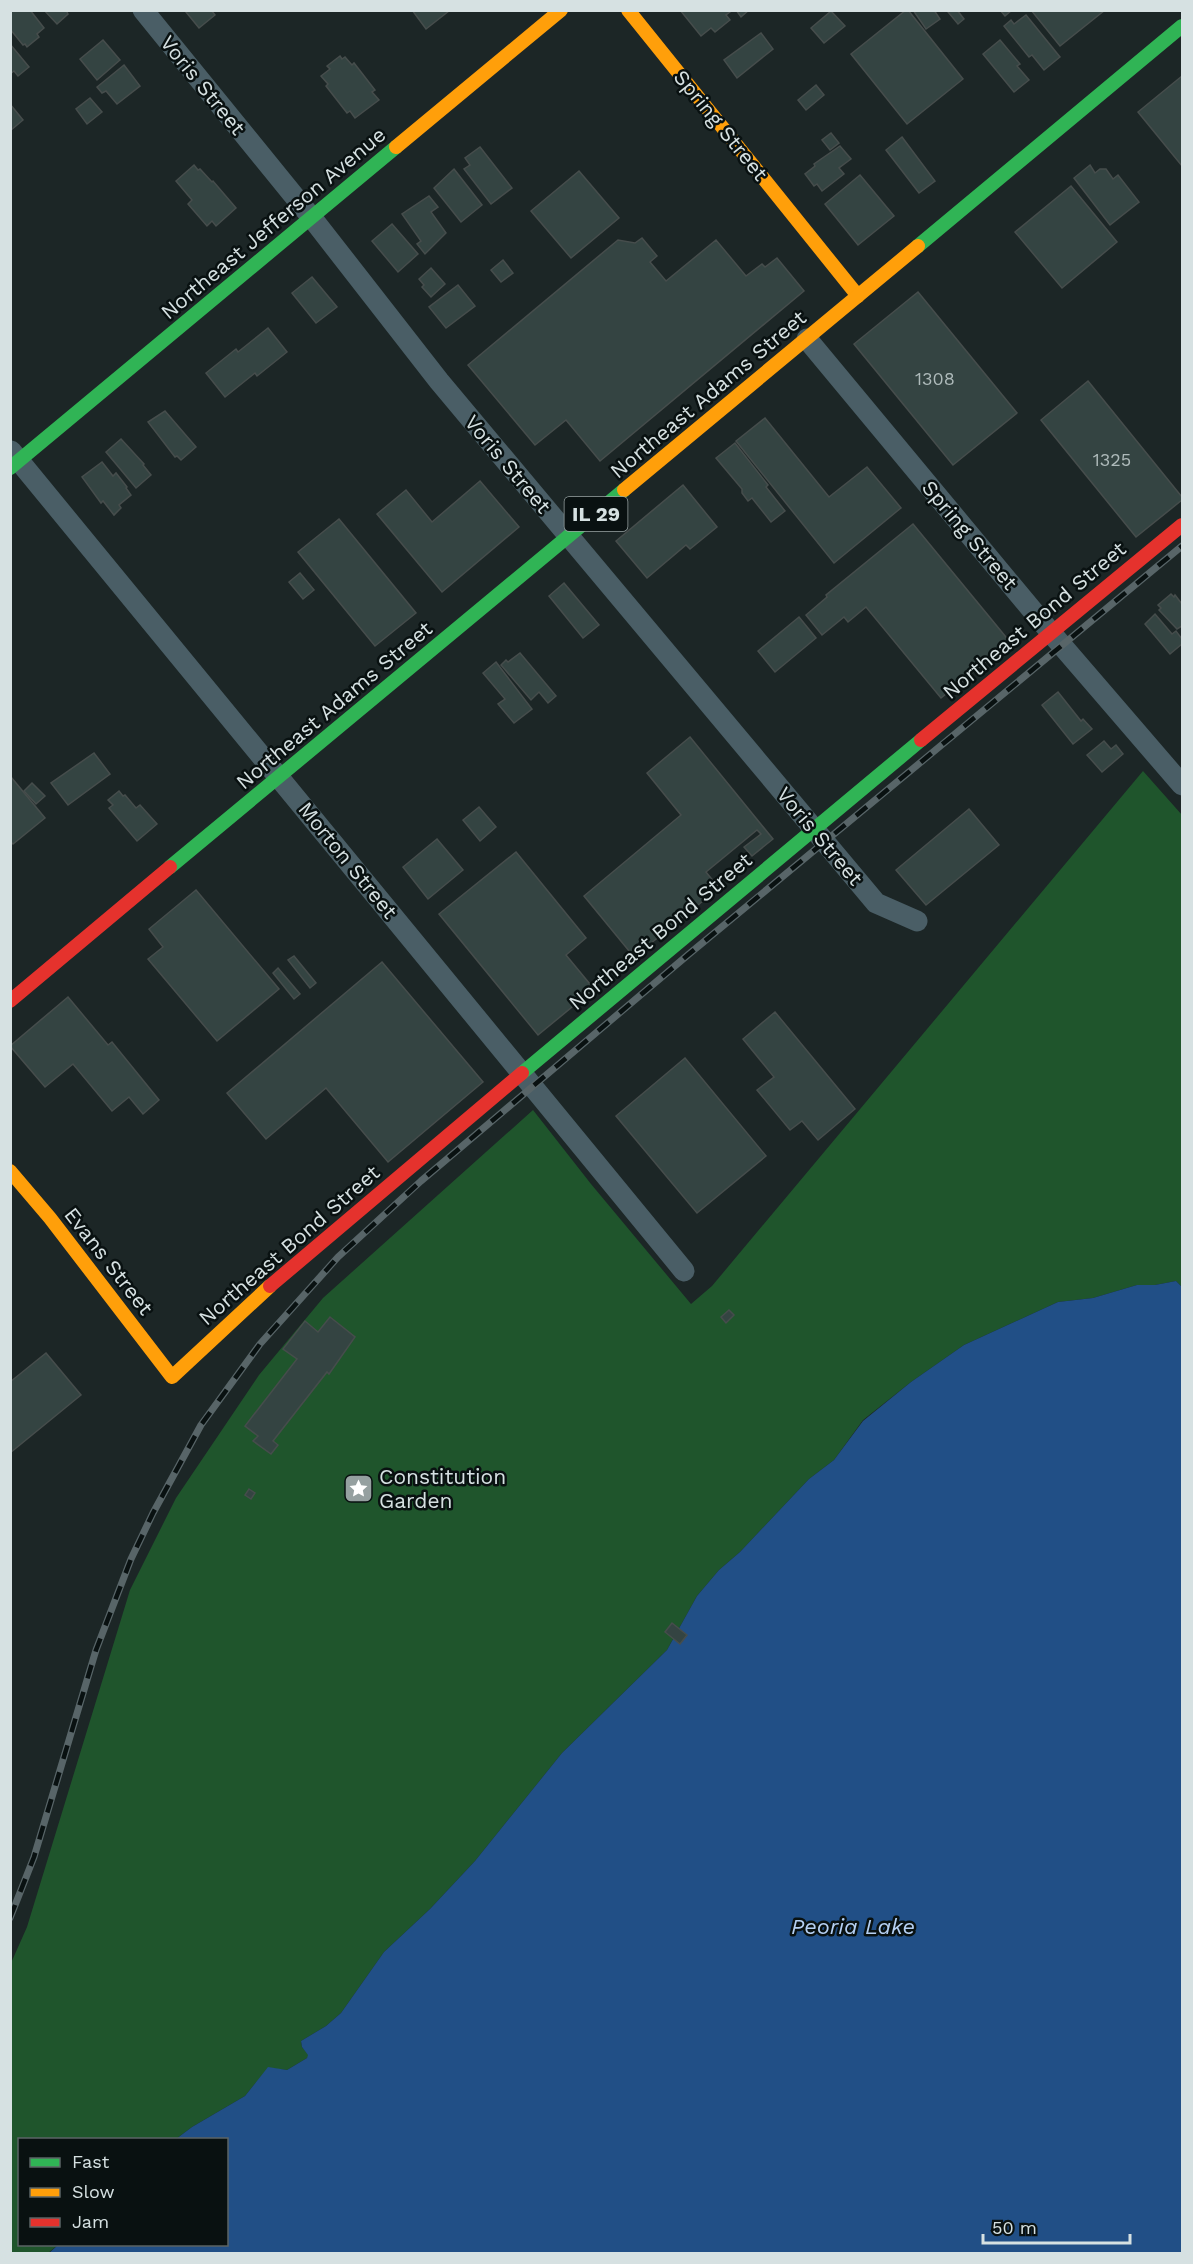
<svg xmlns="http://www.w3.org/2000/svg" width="1193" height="2264" font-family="'Work Sans',sans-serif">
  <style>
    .green { fill: #1f552c }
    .water { fill: #214f86 }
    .building { fill: #344442; stroke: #464d4c; stroke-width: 1.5 }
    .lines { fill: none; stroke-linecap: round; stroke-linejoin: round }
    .street { stroke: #4a5e66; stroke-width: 21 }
    .fast { stroke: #30b455; stroke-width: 14 }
    .slow { stroke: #ff9f0a; stroke-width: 14 }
    .jam { stroke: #e5322d; stroke-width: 14 }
    .rail-casing { stroke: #586568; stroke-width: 7 }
    .rail { stroke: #091111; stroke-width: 4.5; stroke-dasharray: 14; stroke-linecap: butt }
    .labels { text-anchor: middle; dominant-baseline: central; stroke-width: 5; stroke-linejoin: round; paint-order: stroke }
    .number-label { font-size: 18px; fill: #aebaba }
    .shield { fill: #091111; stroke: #98a3a3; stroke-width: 1.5 }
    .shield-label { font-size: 20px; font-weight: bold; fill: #d6e1e2 }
    .street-label { font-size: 21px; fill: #d6e1e2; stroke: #091111 }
    .poi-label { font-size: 21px; fill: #d6e1e2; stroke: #091111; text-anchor: start }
    .water-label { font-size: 22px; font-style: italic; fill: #b5d0f3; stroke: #091111 }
  </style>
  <rect width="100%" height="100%" fill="#1c2626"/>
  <path class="green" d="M1143,771L1182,815V1287L1176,1281L1155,1285H1137L1093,1298L1058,1302L964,1345L911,1382L863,1420L834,1460L809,1479L740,1552L719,1570L697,1596L667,1650L562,1753L475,1861L430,1909L384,1952L341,2013L326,2026L301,2041L302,2047L309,2055L307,2058L287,2070L268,2068L245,2096L192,2127L176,2139L20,2140V2244L58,2245L48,2253L11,2254V1963L27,1927L130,1590L176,1498L259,1375L323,1298L533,1110L591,1184L691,1304L712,1286Z"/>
  <path class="water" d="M1176,1281L1182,1287V2253L48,2254L58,2245L226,2244V2140L176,2139L192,2127L245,2096L268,2067L287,2070L307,2058L308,2055L302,2047L301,2041L326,2026L341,2013L384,1952L430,1909L475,1861L562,1753L667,1650L697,1596L719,1570L740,1552L809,1479L834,1460L863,1421L911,1382L964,1345L1058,1302L1093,1298L1137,1285H1155Z"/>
  <g class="building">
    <path d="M10,10H30L44,28L37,34L39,37L27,47L25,44L23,45L10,29Z"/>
    <path d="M44,10H66L68,14L57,24Z"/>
    <path d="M188,10H211L215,15L199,28L186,12Z"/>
    <path d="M412,10H449V11L426,29Z"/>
    <path d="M680,10H728L730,12L726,15L730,20L715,32L711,28L701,36Z"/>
    <path d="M736,10H749L741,17Z"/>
    <path d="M906,10H908L963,79L907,124L851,54Z"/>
    <path d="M913,10H934L940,19L926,29Z"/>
    <path d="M949,10H957L964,19L958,24L948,12Z"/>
    <path d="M1000,10H1012L1005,16Z"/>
    <path d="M1031,10H1105L1060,46Z"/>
    <path d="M831,11L845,26L824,43L811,28Z"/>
    <path d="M1026,15L1060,57L1044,70L1032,55L1029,57L1004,26L1011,20L1014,24Z"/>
    <path d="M761,33L773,49L737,78L724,60Z"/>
    <path d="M103,40L120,60L97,80L80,59Z"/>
    <path d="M1000,40L1020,64L1017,66L1029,80L1014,92L983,54Z"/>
    <path d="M10,44L29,67L18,76L14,71L10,74Z"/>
    <path d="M340,56L342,59L345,57L352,65L354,63L375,90L372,92L379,100L355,118L350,111L347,113L326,86L328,84L321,76L330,69L327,66Z"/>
    <path d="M124,65L140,86L117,104L106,91L102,93L97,87Z"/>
    <path d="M1182,76V166L1138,112Z"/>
    <path d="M816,85L824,95L806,110L798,100Z"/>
    <path d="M90,98L102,112L87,124L76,109Z"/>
    <path d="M10,104L23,120L10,131Z"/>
    <path d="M831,133L839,143L830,150L822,140Z"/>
    <path d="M902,137L935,181L919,193L886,150Z"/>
    <path d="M840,146L851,159L839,168L844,174L822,191L817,184L814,186L805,174L815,166L814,164Z"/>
    <path d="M480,147L512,188L491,204L464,169L470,165L465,158Z"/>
    <path d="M194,165L198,170L200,169L212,182L213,181L236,208L216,226L212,221L207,226L188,204L192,200L176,181Z"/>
    <path d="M1090,165L1095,173L1100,169H1106L1113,179L1118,175L1139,202L1110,225L1074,178Z"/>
    <path d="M454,169L482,205L461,222L434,188Z"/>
    <path d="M579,171L619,218L571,258L531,211Z"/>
    <path d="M860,175L894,216L858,245L825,204Z"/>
    <path d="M1071,186L1117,242L1062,288L1015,232Z"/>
    <path d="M429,196L438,207L431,212L446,233L425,254L417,244L421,241L402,214Z"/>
    <path d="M392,224L418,254L398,272L372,241Z"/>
    <path d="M642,238L657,256L650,262L666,281L716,240L746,276L762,264L765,267L777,258L804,291L600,461L566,420L535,445L468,365L618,240L635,243Z"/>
    <path d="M503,260L513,273L501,282L491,270Z"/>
    <path d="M431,268L445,284L431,297L422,287L424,285L419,279Z"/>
    <path d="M312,277L337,307L316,323L292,293Z"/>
    <path d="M458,285L475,306L446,328L429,307Z"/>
    <path d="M918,292L1017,413L953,465L854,344Z"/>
    <path d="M268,328L287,352L257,376L255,373L225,397L206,373L236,349L238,352Z"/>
    <path d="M1088,381L1182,497V500L1136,537L1041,420Z"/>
    <path d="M165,411L196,447L181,460L177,456L175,457L148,422Z"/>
    <path d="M765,418L829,497L867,467L901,508L834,563L736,441Z"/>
    <path d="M121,439L144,464L143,465L151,475L136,488L106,452Z"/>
    <path d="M735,443L768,485L766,487L785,511L771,522L752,498L748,501L742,493V489L716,458Z"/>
    <path d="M102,462L113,476L116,473L127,487L126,488L131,495L119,505L121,508L114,515L103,501L101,503L82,477Z"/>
    <path d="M480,481L519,527L442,592L377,514L406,490L432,522Z"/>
    <path d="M683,485L717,527L690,549L686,545L647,578L616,541Z"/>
    <path d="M339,519L416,613L375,646L298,552Z"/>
    <path d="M913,524L1010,642L941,698L866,607L848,622L844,617L822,635L806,615L827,597L826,595Z"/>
    <path d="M300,573L314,590L303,599L289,582Z"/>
    <path d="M564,583L599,625L583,638L549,596Z"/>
    <path d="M1171,594L1174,597L1175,595L1182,604V626L1177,629L1159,610L1161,608L1158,605Z"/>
    <path d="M1155,614L1172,634L1176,631L1182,639V644L1170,654L1145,624Z"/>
    <path d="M799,617L816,638L775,672L758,651Z"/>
    <path d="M520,653L556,696L548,703L539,692L531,700L501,665L506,660L508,662Z"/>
    <path d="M496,662L532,709L514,723L498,704L505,699L483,673Z"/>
    <path d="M1058,692L1081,721L1083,719L1092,729L1073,744L1042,705Z"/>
    <path d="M690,737L773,839L752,856L744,847L761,834L757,830L706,872L719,888L634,957L584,896L681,815L647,773Z"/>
    <path d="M1104,741L1111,749L1116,745L1123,754L1102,772L1087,755Z"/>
    <path d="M94,753L110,774L68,805L51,783Z"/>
    <path d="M11,777L45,818L13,844L10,841Z"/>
    <path d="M32,783L45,796L36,804L24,791Z"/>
    <path d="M119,791L123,796L125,795L136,808L140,805L157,824L137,841L109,808L113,805L108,800Z"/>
    <path d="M479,807L496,827L480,841L463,820Z"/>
    <path d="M969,809L999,845L926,905L896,870Z"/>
    <path d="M437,839L463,870L428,899L403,867Z"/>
    <path d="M516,852L586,938L566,955L594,989L538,1035L439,914Z"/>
    <path d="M196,890L279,989L217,1041L148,959L163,947L149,929Z"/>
    <path d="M294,956L316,983L310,988L288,960Z"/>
    <path d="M382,962L483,1082L388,1162L326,1088L266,1139L227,1093Z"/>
    <path d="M278,968L300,994L294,999L273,973Z"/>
    <path d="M68,997L108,1045L112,1042L159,1100L143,1114L129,1097L112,1111L73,1064L45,1087L10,1046Z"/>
    <path d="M775,1012L855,1109L818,1140L802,1121L790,1130L757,1090L774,1077L743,1039Z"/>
    <path d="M685,1058L766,1156L697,1213L616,1116Z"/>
    <path d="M729,1310L734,1315L726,1323L721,1317Z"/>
    <path d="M330,1317L355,1337L329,1374L327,1372L273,1441L278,1445L271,1454L253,1441L258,1436L245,1426L297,1359L283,1349L305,1321L318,1332Z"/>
    <path d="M46,1353L81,1395L10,1453V1382Z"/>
    <path d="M249,1489L255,1493L251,1499L245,1495Z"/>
    <path d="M672,1623L687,1635L680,1644L665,1632Z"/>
  </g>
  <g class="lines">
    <g class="street">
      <path d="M143,10L312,218L439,381L876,903L917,921"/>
      <path d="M807,339L1052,634L1182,785"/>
      <path d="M11,451L684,1271"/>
    </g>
    <g class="fast">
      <path d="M918,246L1182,26"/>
      <path d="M10,468L396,147"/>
      <path d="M170,867L624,490"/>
      <path d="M522,1073L921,740"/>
    </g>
    <g class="slow">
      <path d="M628,10L858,296"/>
      <path d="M396,147L561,10"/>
      <path d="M624,490L918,246"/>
      <path d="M10,1171L50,1218L172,1377L270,1286"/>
    </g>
    <g class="jam">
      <path d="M921,740L1182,525"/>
      <path d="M10,1001L170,867"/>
      <path d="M270,1286L522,1073"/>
    </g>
    <defs>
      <path id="rail" d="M10,1918L34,1857L96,1650L131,1559L153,1513L201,1425L260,1344L338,1257L421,1181L689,954L1182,546"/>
    </defs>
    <use href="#rail" class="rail-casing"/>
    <use href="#rail" class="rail"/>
  </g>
  <defs>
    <symbol id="sight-square" viewBox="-11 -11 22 22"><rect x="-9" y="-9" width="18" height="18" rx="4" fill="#95a0a0" stroke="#091111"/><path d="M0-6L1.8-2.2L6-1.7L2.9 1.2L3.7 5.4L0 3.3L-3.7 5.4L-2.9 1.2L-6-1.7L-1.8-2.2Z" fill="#fff"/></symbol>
  </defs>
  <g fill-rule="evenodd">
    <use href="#sight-square" x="342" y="1472" width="33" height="33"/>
  </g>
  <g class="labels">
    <g class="number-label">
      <text x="935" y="378">1308</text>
      <text x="1112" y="459">1325</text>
    </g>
    <rect class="shield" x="564.5" y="497" width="63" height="34" rx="4.5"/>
    <g class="shield-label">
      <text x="596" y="514">IL 29</text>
    </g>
    <g class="street-label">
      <text transform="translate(203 85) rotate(51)">Voris Street</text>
      <text transform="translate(721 125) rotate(51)">Spring Street</text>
      <text transform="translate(273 223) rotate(-40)">Northeast Jefferson Avenue</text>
      <text transform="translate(708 394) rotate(-40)">Northeast Adams Street</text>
      <text transform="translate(508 464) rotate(50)">Voris Street</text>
      <text transform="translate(970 535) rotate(50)">Spring Street</text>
      <text transform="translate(1034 620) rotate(-40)">Northeast Bond Street</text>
      <text transform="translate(334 705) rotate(-40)">Northeast Adams Street</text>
      <text transform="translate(820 836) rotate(50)">Voris Street</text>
      <text transform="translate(348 860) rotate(51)">Morton Street</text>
      <text transform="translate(660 931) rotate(-40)">Northeast Bond Street</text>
      <text transform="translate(289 1245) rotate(-41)">Northeast Bond Street</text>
      <text transform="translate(109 1261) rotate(52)">Evans Street</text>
    </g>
    <g class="poi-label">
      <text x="379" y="1476">Constitution<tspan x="379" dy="24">Garden</tspan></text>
    </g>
    <g class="water-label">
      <text x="853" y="1926">Peoria Lake</text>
    </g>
  </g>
  <rect width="1193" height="2264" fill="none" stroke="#d6e1e2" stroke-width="24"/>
  <rect x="18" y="2138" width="210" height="108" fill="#091111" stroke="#5b6465" stroke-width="1.5"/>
  <rect x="30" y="2158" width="30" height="9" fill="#30b455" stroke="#5b6465" stroke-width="1.5"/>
  <text x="72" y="2168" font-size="18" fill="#d6e1e2">Fast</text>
  <rect x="30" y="2188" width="30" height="9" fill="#ff9f0a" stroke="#5b6465" stroke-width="1.5"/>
  <text x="72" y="2198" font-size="18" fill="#d6e1e2">Slow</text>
  <rect x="30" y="2218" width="30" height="9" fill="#e5322d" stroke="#5b6465" stroke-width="1.5"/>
  <text x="72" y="2228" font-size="18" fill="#d6e1e2">Jam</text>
  <path d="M983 2234v9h147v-9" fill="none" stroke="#d6e1e2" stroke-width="3"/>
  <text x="992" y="2234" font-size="18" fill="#d6e1e2" stroke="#091111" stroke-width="4.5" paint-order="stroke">50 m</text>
</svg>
